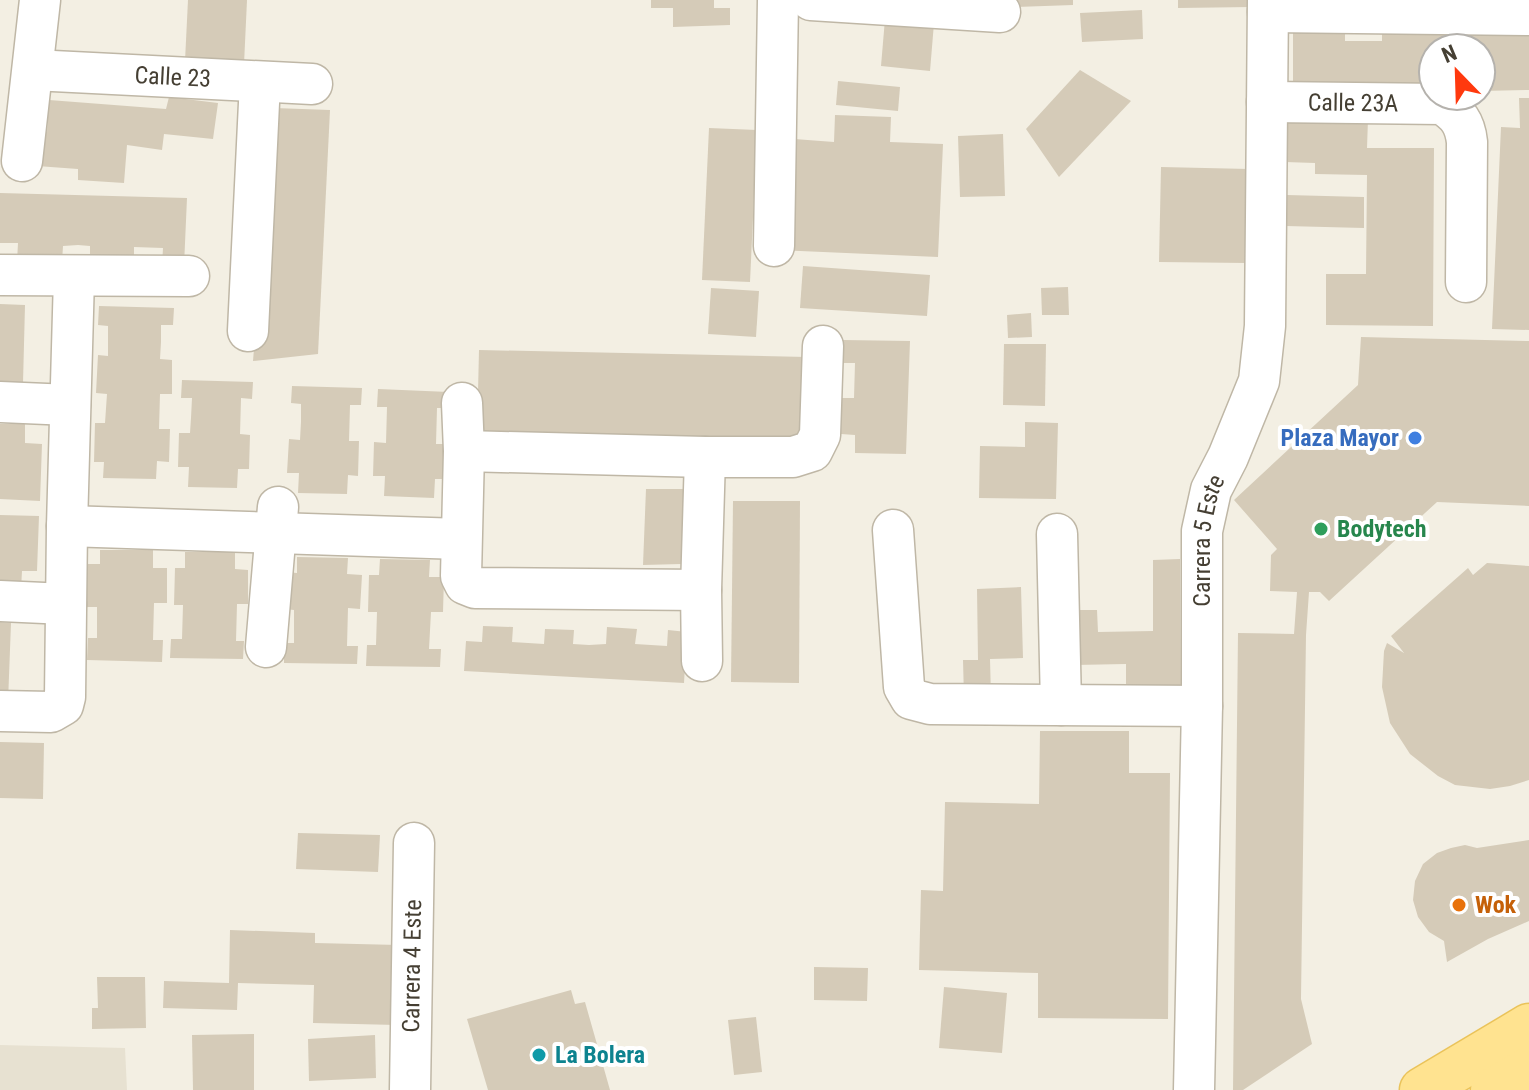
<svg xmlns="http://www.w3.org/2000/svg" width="1529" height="1090" font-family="'Roboto Condensed',sans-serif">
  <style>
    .residential { fill: #e7e1d1 }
    .building { fill: #d5cbb8 }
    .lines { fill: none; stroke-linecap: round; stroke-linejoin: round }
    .minor-casing { stroke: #bfb7a6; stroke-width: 43 }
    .major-casing { stroke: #eac35a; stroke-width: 47 }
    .minor { stroke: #fff; stroke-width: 40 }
    .major { stroke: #ffe390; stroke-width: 44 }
    .shop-dot { fill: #3f7fe0; stroke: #fff; stroke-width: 3 }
    .leisure-dot { fill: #2e9e5b; stroke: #fff; stroke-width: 3 }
    .food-dot { fill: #e8710a; stroke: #fff; stroke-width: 3 }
    .culture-dot { fill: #0f9aa8; stroke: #fff; stroke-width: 3 }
    .labels { text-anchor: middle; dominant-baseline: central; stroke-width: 8; stroke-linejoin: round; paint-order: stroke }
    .street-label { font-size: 24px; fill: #453f33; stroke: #fff }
    .shop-label { font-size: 24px; font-weight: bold; fill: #366cbe; stroke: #fff; text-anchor: end }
    .leisure-label { font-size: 24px; font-weight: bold; fill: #27864d; stroke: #fff; text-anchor: start }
    .food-label { font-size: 24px; font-weight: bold; fill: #c56008; stroke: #fff; text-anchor: start }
    .culture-label { font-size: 24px; font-weight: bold; fill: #0d838f; stroke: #fff; text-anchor: start }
  </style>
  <rect width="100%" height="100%" fill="#f3efe3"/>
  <path class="residential" d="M0,1045L125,1048L127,1090H0Z"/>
  <g class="building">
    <path d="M188,0H247L244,64L185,61Z"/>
    <path d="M651,0H714V8H730V25L673,27V8H651Z"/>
    <path d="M1013,0H1073V5L1014,7Z"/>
    <path d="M1178,0H1251V7L1178,8Z"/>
    <path d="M1142,10L1143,39L1082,42L1080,13Z"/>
    <path d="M885,19L934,23L930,71L881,66Z"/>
    <path d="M1529,31V90L1481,91V48H1433V92L1293,91V32L1345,33V41H1382V32Z"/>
    <path d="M1080,70L1131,101L1059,177L1026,129Z"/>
    <path d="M838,81L900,87L898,111L836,105Z"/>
    <path d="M169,97L218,103L213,139L164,134L162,150L127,145L124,183L78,180V169L37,166L40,132H47L49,100L166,109Z"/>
    <path d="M1519,98H1529V330L1492,329L1501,127L1520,128Z"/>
    <path d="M274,108L330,110L318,354L253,361Z"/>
    <path d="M835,115L891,117L890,142L943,144L938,257L777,250L781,138L834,142Z"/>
    <path d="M1286,117L1368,119L1367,148H1434L1433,326L1326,325V274H1366L1367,175L1315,174V163L1285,162Z"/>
    <path d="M709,128L757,130L750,282L702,280Z"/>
    <path d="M1003,134L1005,196L960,197L958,136Z"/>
    <path d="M1161,167L1249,169L1246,263L1159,262Z"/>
    <path d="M0,193L187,198L184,266H162L163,248L134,247V266L90,264V246L78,245L63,246L62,262H17L18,243H0Z"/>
    <path d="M1287,195L1364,197V228L1286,226Z"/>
    <path d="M803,266L930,275L927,316L800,308Z"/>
    <path d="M1068,287L1069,315H1042L1041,288Z"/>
    <path d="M711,288L759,291L756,337L708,334Z"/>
    <path d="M0,304L25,305L23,383H0Z"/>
    <path d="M99,306L174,308L173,325H161V342L160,359L172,360V394H160L159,429H170L169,462L157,461L156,479L103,478L104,462H94L95,423H105L107,394L96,393L98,355L108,356V326L98,325Z"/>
    <path d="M1031,313L1032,337L1008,338L1007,315Z"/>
    <path d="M1361,337L1529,341V506L1437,502L1329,601L1320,592H1309L1306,635L1301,999L1312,1044L1243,1090H1233L1238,633L1294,634L1297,592L1270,591L1271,555L1277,549L1234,500L1358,385Z"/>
    <path d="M843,340L910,341L906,454L855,453V435L841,434L842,398H854L855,363H842Z"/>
    <path d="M1004,344H1046L1045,406L1003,405Z"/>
    <path d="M479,350L807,357L805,442L477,435Z"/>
    <path d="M182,380L253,382L252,399L241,398L240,434L250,435L249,469H238L237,488L188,487L189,467H178L179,433H190L191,418L192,398H181Z"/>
    <path d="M292,386L362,388L361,405H350L349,441H359L358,476L348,475L347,494L298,493L299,473H287L289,439L300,440L301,422V404L291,403Z"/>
    <path d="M378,389L449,392L448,408H437L436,444H446L445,479H435L434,498L384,496L385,476H373L374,442L386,443L387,407H377Z"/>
    <path d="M1025,422L1058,423L1056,499L979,498L980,446L1025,447Z"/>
    <path d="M0,424H25V443L42,444L40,501L0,499Z"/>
    <path d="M646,489H684L681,564L643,565Z"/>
    <path d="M733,501H800L799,683L731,682Z"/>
    <path d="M0,515L39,516L37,571H22L21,589H0Z"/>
    <path d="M100,550H153V568H167V603H154L153,640H163L162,662L87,660L88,638H97V607H85L86,564H100Z"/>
    <path d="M185,552H235V569L248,570V604H237L236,641H244L243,659L170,658L171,639H182L183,605H174L175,568H185Z"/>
    <path d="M297,557L348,558L347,574L362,575L360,609L348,608L347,646H358L357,664L284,663V643H294V610L285,609L286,572L297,573Z"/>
    <path d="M380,559L430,560L429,577H444L443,612H431L429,649H441L440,667L366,666L367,645H376L377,612H368L369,575H379Z"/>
    <path d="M1180,559L1181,697L1126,698V664L1074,665V610H1097L1098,632L1153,631V560Z"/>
    <path d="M1487,563L1529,566V780L1510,786L1490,789L1455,785L1438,776L1410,754L1390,723L1382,687L1384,651L1387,643L1404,653L1391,636L1468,568L1473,575Z"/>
    <path d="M1021,587L1023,658L990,659L991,697L964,698L963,660H978L977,589Z"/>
    <path d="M0,622L11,623L8,702H0Z"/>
    <path d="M483,626L513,627L512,642L544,644L545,629L574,630L573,644L589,645L606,644L607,627L637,629L635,644L667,646L668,630L687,632L684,683L464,671L466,641L482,642Z"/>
    <path d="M1040,731H1129V773H1170L1168,1019L1038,1018V973L919,970L921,890L943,891L945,802L1039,804Z"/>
    <path d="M0,742L44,743L43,799L0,798Z"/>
    <path d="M298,833L380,835L378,872L296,869Z"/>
    <path d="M1529,840V921L1488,939L1447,962L1444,941L1429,932L1418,917L1413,900L1415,881L1423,864L1437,853L1451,848L1465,845L1477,848Z"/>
    <path d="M230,930L315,933V943L399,945L397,1025L313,1023L314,985L238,983L237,1010L163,1008L164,981L229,983Z"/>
    <path d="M814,967L868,968L867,1001L814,1000Z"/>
    <path d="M97,977H145L146,1028L92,1029V1008H98Z"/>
    <path d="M944,987L1007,993L1002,1053L939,1048Z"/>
    <path d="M571,990L575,1004L585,1002L610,1090H488L467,1019Z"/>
    <path d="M756,1017L762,1072L734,1075L728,1020Z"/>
    <path d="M254,1034V1090H193L192,1035Z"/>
    <path d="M375,1035L376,1078L309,1081L308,1039Z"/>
  </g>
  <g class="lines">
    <defs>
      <g id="minor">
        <path d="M811,0L1000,12"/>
        <path d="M1268,12L1529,15"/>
        <path id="s1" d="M33,70L312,84"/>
        <path id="s2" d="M1267,102L1442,104C1458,114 1465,123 1467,142L1466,282"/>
        <path d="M22,161L40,0"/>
        <path d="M774,246L778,0"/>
        <path d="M0,275L189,276"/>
        <path d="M248,331L260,82"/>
        <path d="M0,402L70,405"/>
        <path d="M462,403L464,451L461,576L465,584L475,588L701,590"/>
        <path d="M464,451L705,457H793L812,451L820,435L823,346"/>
        <path d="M67,526L461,539"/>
        <path d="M893,530L904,687L911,699L930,704L1202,706"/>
        <path d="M1057,534L1061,705"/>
        <path d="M0,601L66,604"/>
        <path d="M266,647L278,507"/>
        <path d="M702,661L701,590L705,457"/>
        <path d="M0,711L51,712L63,705L65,697L67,526L74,277"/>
        <path id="s3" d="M410,1090L414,843"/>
        <path id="s4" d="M1194,1090L1202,706V531L1211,490L1228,457L1259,381L1265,326L1268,0"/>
      </g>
      <g id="major">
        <path d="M1422,1090L1529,1026"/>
        <path d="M1493,1090L1529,1069"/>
      </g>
    </defs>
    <use href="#minor" class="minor-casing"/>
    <use href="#major" class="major-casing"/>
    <use href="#minor" class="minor"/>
    <use href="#major" class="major"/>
  </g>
  <circle class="shop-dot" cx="1415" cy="438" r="8"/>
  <circle class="leisure-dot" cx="1321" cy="529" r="8"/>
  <circle class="food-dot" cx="1459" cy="905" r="8"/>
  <circle class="culture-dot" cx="539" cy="1055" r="8"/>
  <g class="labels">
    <g class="street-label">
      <text stroke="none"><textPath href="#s1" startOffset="140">Calle 23</textPath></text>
      <text stroke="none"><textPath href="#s2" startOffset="86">Calle 23A</textPath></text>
      <text stroke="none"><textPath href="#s4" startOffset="550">Carrera 5 Este</textPath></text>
      <text stroke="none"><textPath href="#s3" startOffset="124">Carrera 4 Este</textPath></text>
    </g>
    <g class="shop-label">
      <text x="1399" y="438">Plaza Mayor</text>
    </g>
    <g class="leisure-label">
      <text x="1337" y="529">Bodytech</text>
    </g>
    <g class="food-label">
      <text x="1475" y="905">Wok</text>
    </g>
    <g class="culture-label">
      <text x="555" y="1055">La Bolera</text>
    </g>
  </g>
  <g transform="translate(1457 72) rotate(337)"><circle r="38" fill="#ffffff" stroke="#b5b2ad" stroke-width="2"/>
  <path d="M0-6L14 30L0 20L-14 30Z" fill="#ff390e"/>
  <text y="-12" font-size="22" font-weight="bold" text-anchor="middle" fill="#453f33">N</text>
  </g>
</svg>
